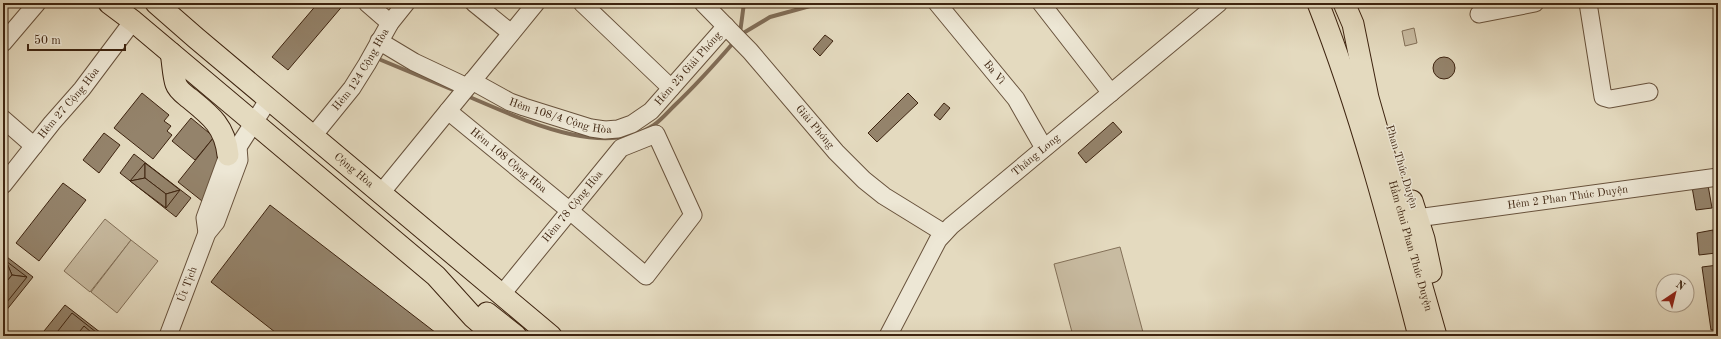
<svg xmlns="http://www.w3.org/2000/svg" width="1721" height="339" font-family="'Old Standard TT',serif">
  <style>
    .green { fill: #c8bba1; stroke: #837058 }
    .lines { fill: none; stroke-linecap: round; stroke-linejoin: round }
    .stream { stroke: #806c56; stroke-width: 4 }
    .building { fill: #94836b; stroke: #3e2410 }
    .minor-casing { stroke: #68523c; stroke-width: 19 }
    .major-casing { stroke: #3e2410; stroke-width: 23 }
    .minor { stroke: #ede7d5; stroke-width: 17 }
    .major { stroke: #e4dabf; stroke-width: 21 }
    .labels { text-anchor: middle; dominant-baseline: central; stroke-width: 3; stroke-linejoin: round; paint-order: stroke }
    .street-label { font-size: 11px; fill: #3e2410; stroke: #ede7d5 }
  </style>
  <rect width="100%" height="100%" fill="#e4dabf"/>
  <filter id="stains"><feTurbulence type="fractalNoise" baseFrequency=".005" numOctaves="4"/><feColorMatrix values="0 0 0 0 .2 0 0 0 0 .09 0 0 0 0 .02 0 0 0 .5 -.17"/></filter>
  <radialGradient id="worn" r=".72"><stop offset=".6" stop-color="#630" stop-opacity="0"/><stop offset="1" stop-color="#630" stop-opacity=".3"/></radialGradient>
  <g class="green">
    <path d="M1414,28L1417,43L1405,46L1402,31Z"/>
    <path d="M105,219L131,240L90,292L64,271Z"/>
    <path d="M131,240L158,261L117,313L91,292Z"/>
    <path d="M1120,247L1144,336H1073L1054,264Z"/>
  </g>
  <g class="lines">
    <g class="stream">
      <path d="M740,33L744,3"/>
      <path d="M740,35L770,17L821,3"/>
      <path d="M381,60L458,92"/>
      <path d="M467,96C518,117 602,160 654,125C661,120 668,112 674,106C695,86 715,64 734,42"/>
    </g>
  </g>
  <g class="building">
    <path d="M318,3H345L288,70L272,57Z"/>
    <path d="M825,35L833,41L820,56L813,49Z"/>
    <circle cx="1444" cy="68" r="11"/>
    <path d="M142,93L169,115L164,121L171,126L167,131L172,135L153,159L114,128Z"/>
    <path d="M908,93L918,103L877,142L868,133Z"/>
    <path d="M944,103L950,108L940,120L934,115Z"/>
    <path d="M191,118L214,137L195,160L172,141Z"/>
    <path d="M1113,122L1122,132L1086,163L1078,153Z"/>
    <path d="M104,133L120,145L99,173L83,160Z"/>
    <path d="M214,137L225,146L202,201L178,182Z"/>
    <path d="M134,154L191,198L176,217L120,173Z"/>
    <path d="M145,163V178L130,181Z"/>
    <path d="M145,163L180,190L166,194L145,178Z"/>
    <path d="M145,178L166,194V208L130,181Z"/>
    <path d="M63,183L86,200L39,261L16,243Z"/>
    <path d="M1708,185L1712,208L1696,210L1692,187Z"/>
    <path d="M180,190L166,208V194Z"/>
    <path d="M270,205L440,336H280L211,282Z"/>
    <path d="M1713,230L1716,253L1699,255L1697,233Z"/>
    <path d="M3,254L33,277L5,312L3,311Z"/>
    <path d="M6,261L27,277L12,275Z"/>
    <path d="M6,261L12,275L3,286V265Z"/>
    <path d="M1718,265V329L1711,330L1702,267Z"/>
    <path d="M12,275L27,277L7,302L3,292V286Z"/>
    <path d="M65,305L105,336H40Z"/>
    <path d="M72,313L101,336H54Z"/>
    <path d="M84,326L92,333L89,336H76Z"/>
    <path d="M3,327L10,333L7,336H3Z"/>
  </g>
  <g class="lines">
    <defs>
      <g id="minor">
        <path d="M367,3L390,23"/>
        <path d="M474,3L511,33"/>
        <path d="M582,3L671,88"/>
        <path id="s1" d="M703,3L750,51L836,152L864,180L884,196L944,233"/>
        <path id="s2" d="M937,3L1016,99L1044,148"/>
        <path d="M1041,3L1111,93"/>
        <path d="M1588,3L1603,97L1610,99L1649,92"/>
        <path d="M1479,14L1535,3"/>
        <path d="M379,41L414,62L467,87"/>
        <path d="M3,43L37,3"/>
        <path id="s3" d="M472,81L510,102L524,107L591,128L605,130L618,129L632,124L651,111L726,26"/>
        <path id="s4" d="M448,111L570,211L646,276L693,215L656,134L621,148L502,294"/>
        <path d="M3,119L34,146"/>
        <path id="s5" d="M313,136L352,88L367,64L390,23L406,3"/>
        <path id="s6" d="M3,185L52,123L82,89L133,21"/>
        <path d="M381,193L536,3"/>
        <path id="s7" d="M1417,218L1718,177"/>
        <path d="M207,233L205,218L228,155L238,147L269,99"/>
        <path id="s8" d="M168,336L207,233L216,222L239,160L238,147"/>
        <path id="s9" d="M888,336L938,240L951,226L1219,3"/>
      </g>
      <g id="major">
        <path d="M109,3L133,21L436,276L473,317L495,336"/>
        <path id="s10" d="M156,3L196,38L551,336"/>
        <path d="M1318,3C1360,110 1390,224 1419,336"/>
        <path id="s11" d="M1344,3L1353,24L1368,98L1436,336"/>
        <path d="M171,53C173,63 173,75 176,84C178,90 184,94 189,98C210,115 225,126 228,155"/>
        <path d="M1412,201L1424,239L1431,272"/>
        <path d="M487,313L516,336"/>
      </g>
    </defs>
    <use href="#minor" class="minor-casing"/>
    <use href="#major" class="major-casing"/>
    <use href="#minor" class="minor"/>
    <use href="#major" class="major"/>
  </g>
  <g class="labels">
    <g class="street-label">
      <text stroke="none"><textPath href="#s3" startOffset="250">Hẻm 25 Giải Phóng</textPath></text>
      <text stroke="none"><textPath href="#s5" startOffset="82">Hẻm 124 Cộng Hòa</textPath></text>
      <text stroke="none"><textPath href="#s2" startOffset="90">Ba Vì</textPath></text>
      <text stroke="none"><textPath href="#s6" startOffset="105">Hẻm 27 Cộng Hòa</textPath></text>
      <text stroke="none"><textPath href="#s3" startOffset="96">Hẻm 108/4 Cộng Hòa</textPath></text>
      <text stroke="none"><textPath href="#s1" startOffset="167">Giải Phóng</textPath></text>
      <text stroke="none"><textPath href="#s9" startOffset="238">Thăng Long</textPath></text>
      <text stroke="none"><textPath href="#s4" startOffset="78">Hẻm 108 Cộng Hòa</textPath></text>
      <text transform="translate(1401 167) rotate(73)">Phan Thúc Duyện</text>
      <text stroke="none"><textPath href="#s10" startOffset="259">Cộng Hòa</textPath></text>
      <text stroke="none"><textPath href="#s7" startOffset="152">Hẻm 2 Phan Thúc Duyện</textPath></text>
      <text transform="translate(573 207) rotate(-51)">Hẻm 78 Cộng Hòa</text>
      <text stroke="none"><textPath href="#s11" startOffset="252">Hầm chui Phan Thúc Duyện</textPath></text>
      <text stroke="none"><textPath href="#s8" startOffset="55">Út Tịch</textPath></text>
    </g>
  </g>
  <rect width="1721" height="339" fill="none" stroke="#e4dabf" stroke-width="16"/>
  <rect x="4" y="4" width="1713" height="331" fill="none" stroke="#3e2410" stroke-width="2"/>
  <rect x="8" y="8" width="1705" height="323" fill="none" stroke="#3e2410"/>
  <g transform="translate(1675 293) rotate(35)"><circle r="19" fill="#ede7d5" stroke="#a79986"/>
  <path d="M0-3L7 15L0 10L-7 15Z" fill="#8f2418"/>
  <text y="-6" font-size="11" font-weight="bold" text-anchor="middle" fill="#3e2410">N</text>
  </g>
  <path d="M28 44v6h97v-6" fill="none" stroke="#3e2410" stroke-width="2"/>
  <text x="34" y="44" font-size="12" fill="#3e2410" stroke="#ede7d5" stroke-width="3" paint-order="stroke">50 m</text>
  <rect width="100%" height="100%" filter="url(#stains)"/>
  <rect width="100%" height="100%" fill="url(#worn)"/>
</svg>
